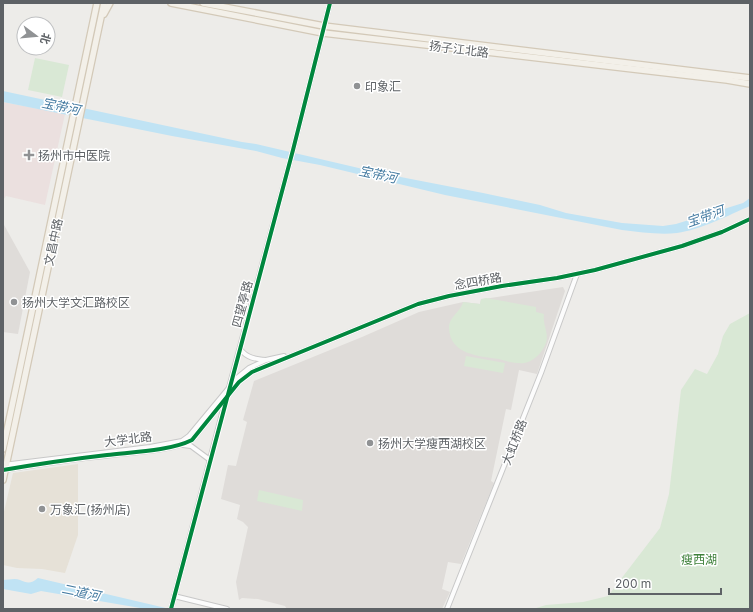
<svg xmlns="http://www.w3.org/2000/svg" width="753" height="612" font-family="Inter,'Noto Sans SC',sans-serif">
  <style>
    .commercial { fill: #e6e1d7 }
    .education { fill: #dfdcd9 }
    .medical { fill: #ebe0df }
    .green { fill: #d9e8d5 }
    .water { fill: #c0e3f4 }
    .lines { fill: none; stroke-linecap: round; stroke-linejoin: round }
    .tertiary-casing { stroke: #c8c8c8; stroke-width: 6 }
    .primary-casing { stroke: #d3c9b8; stroke-width: 8 }
    .tertiary { stroke: #fcfcfc; stroke-width: 4 }
    .primary { stroke: #f3f0e9; stroke-width: 5.5 }
    .cycleway-casing { stroke: #fff; stroke-width: 6 }
    .cycleway { stroke: #00873e; stroke-width: 4 }
    .poi-dot { fill: #909294; stroke: #fff; stroke-width: 1.5 }
    .labels { text-anchor: middle; dominant-baseline: central; stroke-width: 3; stroke-linejoin: round; paint-order: stroke }
    .street-label { font-size: 12px; fill: #5e6266; stroke: #fff }
    .poi-label { font-size: 12px; fill: #5e6266; stroke: #fff; text-anchor: start }
    .park-label { font-size: 12px; fill: #3e803a; stroke: #fff }
    .water-label { font-size: 13px; font-style: italic; fill: #467ca2; stroke: #fff }
  </style>
  <rect width="100%" height="100%" fill="#edece9"/>
  <path class="commercial" d="M78,464V535L65,573L42,569L17,568L3,565V516L13,473Z"/>
  <g class="education">
    <path d="M3,223L30,272L18,334L3,332Z"/>
    <path d="M563,287L565,291L537,374L519,370L511,410L506,409L491,481L494,483L461,564L448,562L442,589L450,592L442,609H287L285,606L258,599L242,598L239,600L236,582L248,527L243,522L237,519L240,505L221,499L228,465L236,466L247,422L243,420L254,381L362,337L419,312L463,302L480,304L481,299H484Z"/>
  </g>
  <path class="medical" d="M3,102L65,114L45,205L6,196L3,200Z"/>
  <g class="green">
    <path d="M35,58L69,65L62,97L28,90Z"/>
    <path d="M486,298L536,307V312L544,314C542,327 552,335 543,349C539,356 531,362 524,363C516,364 506,361 499,359C479,356 450,355 449,328C449,316 461,312 463,302L480,304L481,299Z"/>
    <path d="M750,313V609H533L546,605L583,602L608,596L660,528L669,494L681,390L695,369L707,374L718,354L723,336L730,324Z"/>
    <path d="M466,356L505,363L503,373L464,366Z"/>
    <path d="M259,490L303,500L302,511L257,501Z"/>
  </g>
  <g class="water">
    <path d="M3,91L242,142L256,144L380,173L483,193L540,205L566,213L622,223L663,226L676,224L743,203L750,198V206C729,215 700,230 677,233C659,235 640,232 622,230L445,195L320,165L282,158L256,151L172,136L3,102Z"/>
    <path d="M38,578L170,609H146L41,591L31,594L3,589V580C8,580 15,578 20,580C27,583 31,584 38,578Z"/>
  </g>
  <g class="lines">
    <defs>
      <g id="tertiary">
        <path d="M240,349C247,358 255,359 266,360"/>
        <path d="M227,395L293,150L330,3"/>
        <path d="M183,445L191,446L210,460"/>
        <path d="M3,465L150,447L182,441L189,436L238,377L249,368L266,360L284,356"/>
        <path d="M4,470C37,465 71,459 104,456C130,452 169,452 192,440L239,382L252,372L418,304L449,296L502,286L557,278L595,270L682,246L722,232L750,219"/>
        <path d="M174,596L227,609"/>
        <path d="M171,609L225,402"/>
        <path d="M447,609L541,373L577,274"/>
      </g>
      <g id="primary">
        <path d="M171,3L323,33L727,80L750,84"/>
        <path d="M203,3L324,26L750,78"/>
        <path d="M104,14L110,3"/>
        <path d="M3,449L97,3"/>
        <path d="M3,480L104,3"/>
      </g>
    </defs>
    <use href="#tertiary" class="tertiary-casing"/>
    <use href="#primary" class="primary-casing"/>
    <use href="#tertiary" class="tertiary"/>
    <use href="#primary" class="primary"/>
    <defs>
      <g id="cycleway">
        <path d="M3,470C38,464 72,459 107,455C132,452 170,451 192,440L239,382L252,372L418,304L449,296L502,286L557,278L595,270L682,246L722,232L750,219"/>
        <path d="M171,609L293,150L330,3"/>
      </g>
    </defs>
    <use href="#cycleway" class="cycleway-casing"/>
    <use href="#cycleway" class="cycleway"/>
  </g>
  <g class="poi-dot">
    <circle cx="357" cy="86" r="4"/>
    <path d="M27 149h4v4h4v4h-4v4h-4v-4h-4v-4h4z"/>
    <circle cx="14" cy="302" r="4"/>
    <circle cx="370" cy="443" r="4"/>
    <circle cx="42" cy="509" r="4"/>
  </g>
  <g class="labels">
    <g class="street-label">
      <text transform="translate(459 49) rotate(7)">扬子江北路</text>
      <text transform="translate(53 242) rotate(-78)">文昌中路</text>
      <text transform="translate(478 281) rotate(-10)">念四桥路</text>
      <text transform="translate(242 304) rotate(-75)">四望亭路</text>
      <text transform="translate(128 439) rotate(-7)">大学北路</text>
      <text transform="translate(514 442) rotate(-69)">大虹桥路</text>
    </g>
    <g class="poi-label">
      <text x="365" y="86">印象汇</text>
      <text x="38" y="155">扬州市中医院</text>
      <text x="22" y="302">扬州大学文汇路校区</text>
      <text x="378" y="443">扬州大学瘦西湖校区</text>
      <text x="50" y="509">万象汇(扬州店)</text>
    </g>
    <g class="park-label">
      <text x="699" y="559">瘦西湖</text>
    </g>
    <g class="water-label">
      <text transform="translate(61 106) rotate(12)">宝带河</text>
      <text transform="translate(378 174) rotate(12)">宝带河</text>
      <text transform="translate(705 216) rotate(-19)">宝带河</text>
      <text transform="translate(81 592) rotate(12)">二道河</text>
    </g>
  </g>
  <rect width="753" height="612" fill="none" stroke="#5e6266" stroke-width="8"/>
  <g transform="translate(36 36) rotate(106)"><circle r="19" fill="#ffffff" stroke="#bfc0c2"/>
  <path d="M0-3L7 15L0 10L-7 15Z" fill="#909294"/>
  <text y="-6" font-size="11" font-weight="bold" text-anchor="middle" fill="#5e6266">北</text>
  </g>
  <path d="M609 588v6h112v-6" fill="none" stroke="#5e6266" stroke-width="2"/>
  <text x="615" y="588" font-size="12" fill="#5e6266" stroke="#ffffff" stroke-width="3" paint-order="stroke">200 m</text>
</svg>
